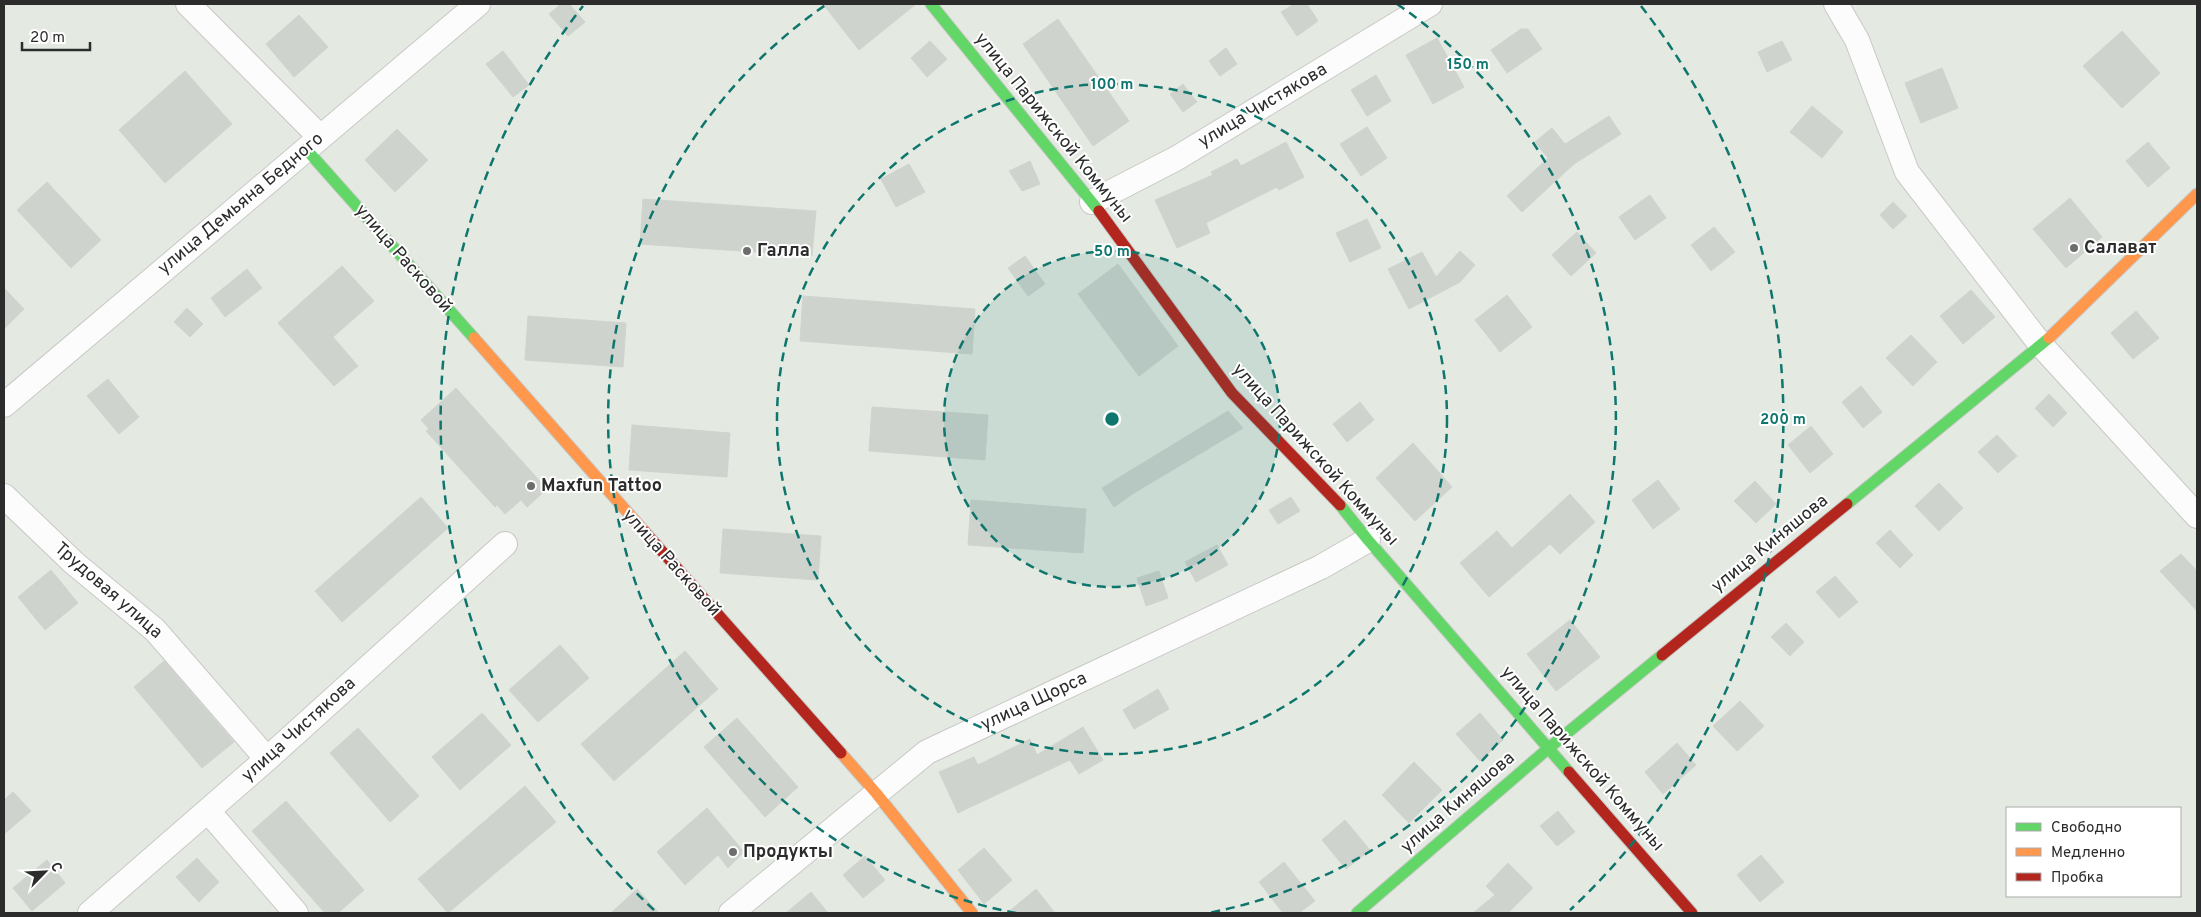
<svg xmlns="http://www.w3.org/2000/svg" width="2201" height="917" font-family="Overpass,sans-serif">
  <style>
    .building { fill: #ced3cd; stroke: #cfd5ce }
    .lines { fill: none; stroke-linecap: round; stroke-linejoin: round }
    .street-casing { stroke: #c8c8c7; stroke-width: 26 }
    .fast-casing { stroke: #c8c8c7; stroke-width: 13 }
    .slow-casing { stroke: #c8c8c7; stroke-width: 13 }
    .jam-casing { stroke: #c8c8c7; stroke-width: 13 }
    .street { stroke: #fbfcfb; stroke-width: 24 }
    .fast { stroke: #63d668; stroke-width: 11 }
    .slow { stroke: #ff974d; stroke-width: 11 }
    .jam { stroke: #b3261e; stroke-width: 11 }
    .ring { fill: none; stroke: #0f766e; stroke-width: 2.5; stroke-dasharray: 9 6 }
    .poi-dot { fill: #6c6e6c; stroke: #fff; stroke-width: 2 }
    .labels { text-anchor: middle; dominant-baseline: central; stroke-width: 4; stroke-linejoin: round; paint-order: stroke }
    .street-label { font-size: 18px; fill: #2c2c2c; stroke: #fff }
    .poi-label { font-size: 18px; font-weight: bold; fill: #2c2c2c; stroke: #fff; text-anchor: start }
    .centre { fill: #0f766e; stroke: #fff; stroke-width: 2.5 }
    .ring-label { font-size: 15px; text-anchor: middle; font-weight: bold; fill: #0f766e; stroke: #fff; stroke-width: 4; stroke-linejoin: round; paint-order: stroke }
  </style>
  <rect width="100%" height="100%" fill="#e4eae2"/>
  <g class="building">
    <path d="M561,4H569L585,22L568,36L549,14Z"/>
    <path d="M823,4H916L859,50Z"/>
    <path d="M1294,4H1307L1318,21L1297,36L1281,12Z"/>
    <path d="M299,15L328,47L294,77L266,44Z"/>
    <path d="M1058,19L1129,121L1093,146L1023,44Z"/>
    <path d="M1521,29H1528L1542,49L1507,73L1491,50Z"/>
    <path d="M2122,31L2160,73L2122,108L2083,66Z"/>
    <path d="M1437,38L1464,87L1433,104L1406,55Z"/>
    <path d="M930,41L947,59L927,77L911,58Z"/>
    <path d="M1782,41L1792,60L1767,72L1758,52Z"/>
    <path d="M1226,48L1237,64L1220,76L1209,61Z"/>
    <path d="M503,51L529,85L513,97L486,64Z"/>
    <path d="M1942,68L1958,108L1921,123L1905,83Z"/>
    <path d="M185,71L232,124L165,183L119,130Z"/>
    <path d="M1376,75L1391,101L1367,116L1351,90Z"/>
    <path d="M1183,84L1197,102L1183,112L1170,94Z"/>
    <path d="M1812,106L1843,132L1822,158L1790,132Z"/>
    <path d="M1609,116L1621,134L1574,164L1522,212L1507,196L1548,158L1535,142L1552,128L1565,144Z"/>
    <path d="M1367,127L1387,158L1361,176L1340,144Z"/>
    <path d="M397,129L428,160L395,192L365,160Z"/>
    <path d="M1286,142L1304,177L1279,190L1277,187L1206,223L1210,233L1177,248L1155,200L1213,175L1211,172L1237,159L1241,166Z"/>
    <path d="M2148,142L2170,168L2148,187L2126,161Z"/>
    <path d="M1030,161L1040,184L1022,191L1009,171Z"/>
    <path d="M909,164L925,192L896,207L881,179Z"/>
    <path d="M47,182L101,240L71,268L17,210Z"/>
    <path d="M1650,195L1666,218L1635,240L1619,217Z"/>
    <path d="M2070,198L2102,237L2066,268L2033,229Z"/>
    <path d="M643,199L816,211L812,256L640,244Z"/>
    <path d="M1893,202L1907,216L1893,229L1880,215Z"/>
    <path d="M1367,219L1381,248L1350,262L1336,233Z"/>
    <path d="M1714,227L1735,252L1711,271L1691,245Z"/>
    <path d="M1577,232L1596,253L1571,276L1552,255Z"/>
    <path d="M1460,251L1475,265L1460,282L1409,309L1388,269L1422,252L1436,277Z"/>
    <path d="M1025,256L1045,284L1028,296L1008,268Z"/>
    <path d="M1118,264L1178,346L1139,376L1078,294Z"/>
    <path d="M342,266L374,301L333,337L358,366L334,386L278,323Z"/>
    <path d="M247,269L262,288L225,317L211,298Z"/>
    <path d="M4,288L24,309L4,329Z"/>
    <path d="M1971,290L1995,317L1963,344L1940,316Z"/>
    <path d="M1507,295L1532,327L1500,352L1475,320Z"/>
    <path d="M803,296L975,309L972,354L800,341Z"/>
    <path d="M187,308L203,324L190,337L174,322Z"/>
    <path d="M2136,311L2159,338L2133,359L2111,333Z"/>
    <path d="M528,316L626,323L623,367L525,360Z"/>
    <path d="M1911,335L1937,362L1913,386L1886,358Z"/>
    <path d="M108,379L139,417L119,434L87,396Z"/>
    <path d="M1861,386L1882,412L1863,428L1842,402Z"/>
    <path d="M456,388L547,489L527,507L521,500L505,514L497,505L495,507L426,431L429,429L421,420Z"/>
    <path d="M2049,394L2067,413L2053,427L2035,408Z"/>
    <path d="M1360,402L1374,420L1347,442L1333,424Z"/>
    <path d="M872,407L988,415L985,460L869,451Z"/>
    <path d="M1228,411L1243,428L1134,493L1114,507L1102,488Z"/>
    <path d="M632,425L730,433L727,477L629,470Z"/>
    <path d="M1811,426L1833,454L1810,473L1788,445Z"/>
    <path d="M1997,435L2017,456L1998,473L1978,452Z"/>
    <path d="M1413,443L1452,487L1415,521L1376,478Z"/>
    <path d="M1658,480L1680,509L1653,529L1632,500Z"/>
    <path d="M1755,481L1776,504L1756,523L1734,501Z"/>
    <path d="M1939,483L1963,508L1939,531L1915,506Z"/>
    <path d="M1570,494L1595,522L1560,554L1550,544L1489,597L1460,563L1497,531L1512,548Z"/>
    <path d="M421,497L448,528L342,622L315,591Z"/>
    <path d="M1291,497L1300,511L1278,524L1269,510Z"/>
    <path d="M971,500L1086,509L1083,553L968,545Z"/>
    <path d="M723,529L821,536L818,580L720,573Z"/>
    <path d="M1890,530L1913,555L1900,568L1876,543Z"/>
    <path d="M1217,545L1228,565L1196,582L1185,562Z"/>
    <path d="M2181,554L2197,571V611L2160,571Z"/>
    <path d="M51,570L78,603L45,630L18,597Z"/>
    <path d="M1159,571L1168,598L1146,606L1137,578Z"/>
    <path d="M1835,576L1858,602L1839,618L1816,592Z"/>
    <path d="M1570,620L1600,657L1556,691L1527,654Z"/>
    <path d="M1786,623L1804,642L1790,656L1771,637Z"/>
    <path d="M560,645L589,678L538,722L509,690Z"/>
    <path d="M685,651L718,689L614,781L581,744Z"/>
    <path d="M164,661L234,742L202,768L134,687Z"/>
    <path d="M1158,689L1169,709L1134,729L1123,710Z"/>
    <path d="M1740,701L1764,726L1737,751L1713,726Z"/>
    <path d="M482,713L511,745L460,790L432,757Z"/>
    <path d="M1480,713L1503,740L1480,761L1456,734Z"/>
    <path d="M737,718L798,787L765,817L704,747Z"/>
    <path d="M1083,727L1103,760L1079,774L1070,760L958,813L939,772L974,757L978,765L1030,739L1037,755Z"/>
    <path d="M358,728L419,796L390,822L330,753Z"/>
    <path d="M1677,743L1696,765L1663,794L1645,772Z"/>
    <path d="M1414,762L1442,790L1409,823L1382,795Z"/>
    <path d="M525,786L556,822L448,913L418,879Z"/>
    <path d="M13,792L31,811L4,834V800Z"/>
    <path d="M286,801L364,890L338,913H325L252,831Z"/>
    <path d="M707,808L744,852L728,868L718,855L685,885L657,852Z"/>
    <path d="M1558,811L1575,832L1557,846L1540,826Z"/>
    <path d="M1345,820L1370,850L1346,869L1322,840Z"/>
    <path d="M984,848L1012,880L984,904L958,870Z"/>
    <path d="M1761,855L1784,882L1760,902L1737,875Z"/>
    <path d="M865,856L885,880L863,898L843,875Z"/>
    <path d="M197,858L219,882L199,902L176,877Z"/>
    <path d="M47,860L65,883L32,911L13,888Z"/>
    <path d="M1284,862L1315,901L1299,913H1283L1259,882Z"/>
    <path d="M1508,863L1533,888L1508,913H1473L1495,895L1486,886Z"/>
    <path d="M637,889L659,913H611Z"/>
    <path d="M1036,889L1055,913H1007Z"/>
    <path d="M811,892L828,913H786Z"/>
  </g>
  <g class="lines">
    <defs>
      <g id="street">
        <path d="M188,4L320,137"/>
        <path d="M1836,4L1857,40L1907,172L2041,345L2197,516"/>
        <path d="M1092,202L1177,158L1430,4"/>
        <path d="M4,405L478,4"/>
        <path d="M4,496L74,563L155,630L267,759"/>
        <path d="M208,811L296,913"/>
        <path d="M90,913L267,759L505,544"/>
        <path d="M731,913L927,752L1321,567L1368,540"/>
      </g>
      <g id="fast">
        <path d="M931,4L1099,211"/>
        <path d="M306,149L474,338"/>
        <path d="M1847,504L2049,338"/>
        <path d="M1340,505L1368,540L1569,772"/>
        <path d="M1357,913L1550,747L1662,655"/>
      </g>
      <g id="slow">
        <path d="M474,338L644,531"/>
        <path d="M2049,338L2197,194"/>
        <path d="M841,753L876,793L972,913"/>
      </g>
      <g id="jam">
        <path d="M1099,211L1232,393L1340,505"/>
        <path d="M644,531L841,753"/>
        <path d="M1662,655L1847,504"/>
        <path d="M1569,772L1692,913"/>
      </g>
    </defs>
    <use href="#street" class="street-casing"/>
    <use href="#fast" class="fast-casing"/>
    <use href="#slow" class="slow-casing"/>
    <use href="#jam" class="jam-casing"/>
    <use href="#street" class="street"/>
    <use href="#fast" class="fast"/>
    <use href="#slow" class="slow"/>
    <use href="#jam" class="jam"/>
  </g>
  <circle cx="1112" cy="419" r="168" fill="#0f766e" fill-opacity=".12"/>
  <g class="ring">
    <circle cx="1112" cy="419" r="168"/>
    <circle cx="1112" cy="419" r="335"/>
    <path d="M1016 913A503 503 0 0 1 827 4M1397 4A503 503 0 0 1 1208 913"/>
    <path d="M654 910A671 671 0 0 1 583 6M1641 6A671 671 0 0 1 1570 910"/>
  </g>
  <g class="poi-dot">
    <circle cx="2074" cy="248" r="5"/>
    <circle cx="747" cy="251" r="5"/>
    <circle cx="531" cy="486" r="5"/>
    <circle cx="733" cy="852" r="5"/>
  </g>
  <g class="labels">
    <g class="street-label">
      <text transform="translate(1263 106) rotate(-31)">улица Чистякова</text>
      <text transform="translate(1053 128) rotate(51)">улица Парижской Коммуны</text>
      <text transform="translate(241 204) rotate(-40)">улица Демьяна Бедного</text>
      <text transform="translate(403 259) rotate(49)">улица Расковой</text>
      <text transform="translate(1315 455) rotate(48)">улица Парижской Коммуны</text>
      <text transform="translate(1770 544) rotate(-39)">улица Киняшова</text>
      <text transform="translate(671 563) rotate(48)">улица Расковой</text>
      <text transform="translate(108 591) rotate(41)">Трудовая улица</text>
      <text transform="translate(1034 702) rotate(-25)">улица Щорса</text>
      <text transform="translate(299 730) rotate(-42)">улица Чистякова</text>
      <text transform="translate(1582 759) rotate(49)">улица Парижской Коммуны</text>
      <text transform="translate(1458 803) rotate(-41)">улица Киняшова</text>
    </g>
    <g class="poi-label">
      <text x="2084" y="248">Салават</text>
      <text x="757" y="251">Галла</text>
      <text x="541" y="486">Maxfun Tattoo</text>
      <text x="743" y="852">Продукты</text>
    </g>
  </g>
  <circle cx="1112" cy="419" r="8" class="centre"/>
  <g class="ring-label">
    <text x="1468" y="69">150 m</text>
    <text x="1112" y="89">100 m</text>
    <text x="1112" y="256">50 m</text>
    <text x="1783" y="424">200 m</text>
  </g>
  <rect width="2201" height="917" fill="none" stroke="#2c2c2c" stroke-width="10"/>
  <rect x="2006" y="807" width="175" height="90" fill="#ffffff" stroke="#ababab"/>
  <rect x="2016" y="823" width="25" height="8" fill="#63d668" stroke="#ababab"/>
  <text x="2051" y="832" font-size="15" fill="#2c2c2c">Свободно</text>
  <rect x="2016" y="848" width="25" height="8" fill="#ff974d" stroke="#ababab"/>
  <text x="2051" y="857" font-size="15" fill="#2c2c2c">Медленно</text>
  <rect x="2016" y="873" width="25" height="8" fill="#b3261e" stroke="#ababab"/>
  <text x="2051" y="882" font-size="15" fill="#2c2c2c">Пробка</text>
  <g transform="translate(45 872) rotate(66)" stroke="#ffffff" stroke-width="4" paint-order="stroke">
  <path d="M0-4L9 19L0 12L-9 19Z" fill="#2c2c2c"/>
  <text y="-8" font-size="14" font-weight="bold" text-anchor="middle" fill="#2c2c2c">С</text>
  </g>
  <path d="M22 42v8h68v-8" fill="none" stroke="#2c2c2c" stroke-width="2.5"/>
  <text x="30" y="42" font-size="15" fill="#2c2c2c" stroke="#ffffff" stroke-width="4" paint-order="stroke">20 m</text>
</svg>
